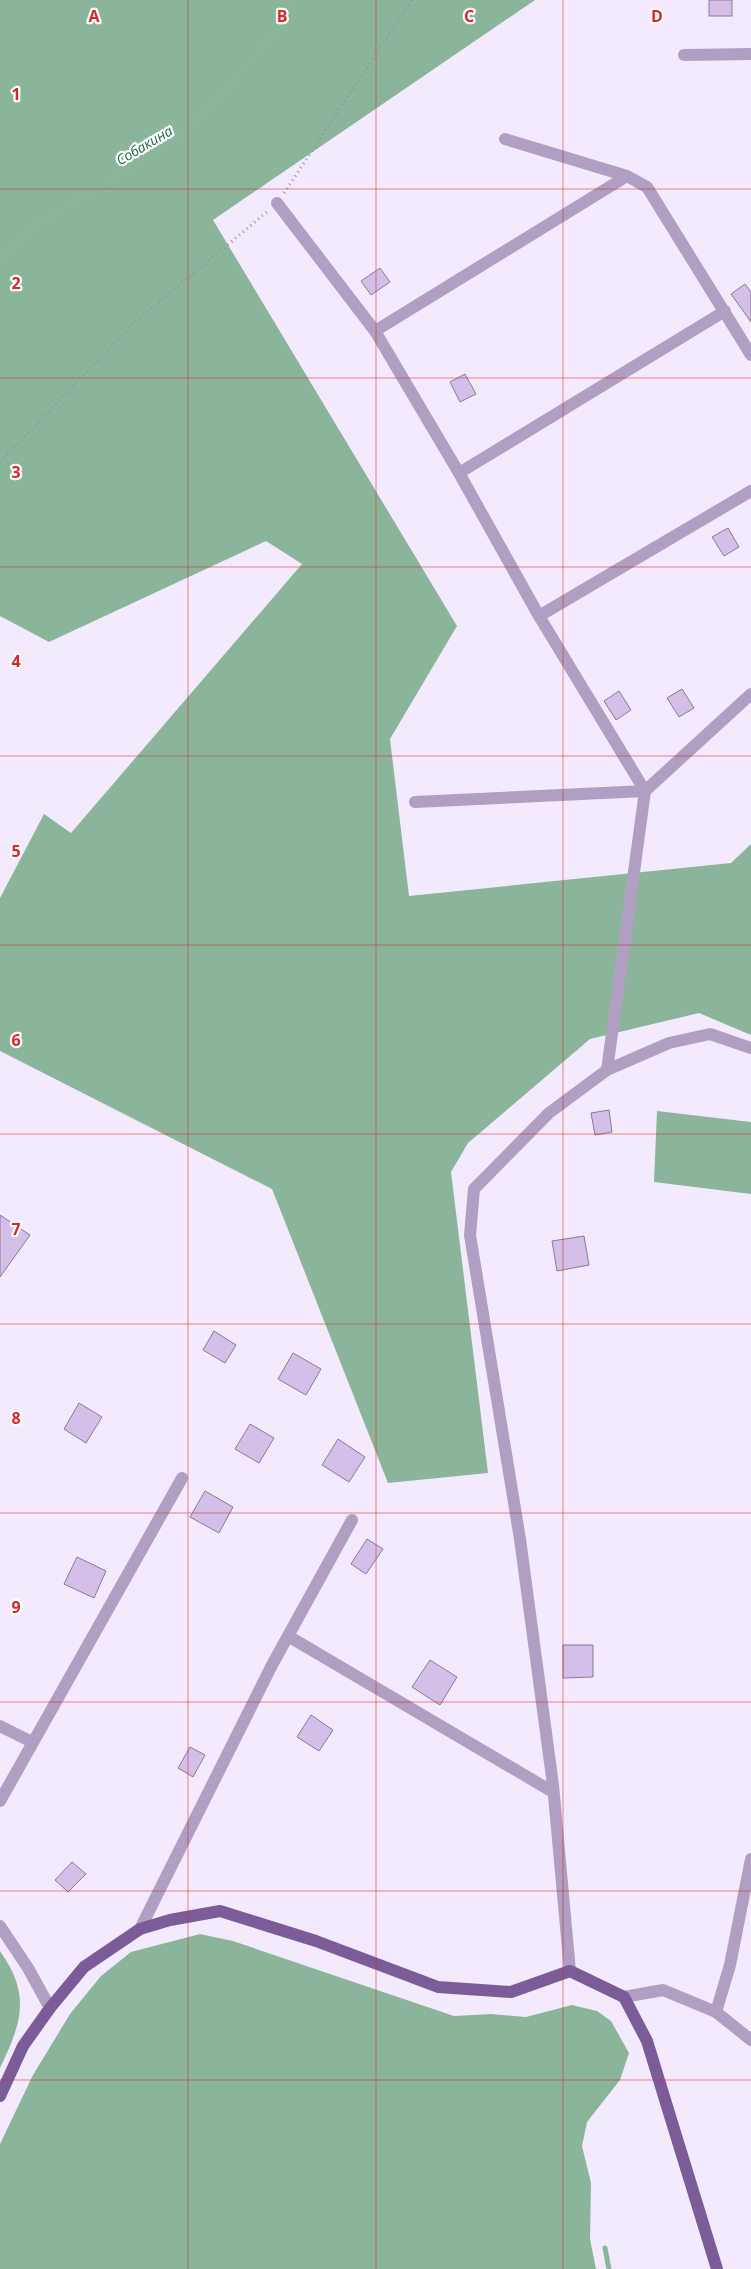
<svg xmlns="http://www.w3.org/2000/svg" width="751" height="2269" font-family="'Open Sans',sans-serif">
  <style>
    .forest { fill: #8bb59b }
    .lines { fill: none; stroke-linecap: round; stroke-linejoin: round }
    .stream { stroke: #8cb69c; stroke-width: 5 }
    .building { fill: #d3bfe7; stroke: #897a98 }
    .path { stroke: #9a92a2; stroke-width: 3; stroke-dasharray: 1 4; stroke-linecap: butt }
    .minor { stroke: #b09fc2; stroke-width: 12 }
    .major { stroke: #7c5b99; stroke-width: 12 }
    .grid { fill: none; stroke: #d62828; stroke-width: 1; stroke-opacity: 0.55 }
    .labels { text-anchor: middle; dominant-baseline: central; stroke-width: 4.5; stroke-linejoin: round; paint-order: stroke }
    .water-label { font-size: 14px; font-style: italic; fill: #216542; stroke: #fff }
    .grid-label { font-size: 16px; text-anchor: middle; font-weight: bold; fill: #d62828; stroke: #fff; stroke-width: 4.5; stroke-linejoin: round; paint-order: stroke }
  </style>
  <rect width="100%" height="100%" fill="#f4eafe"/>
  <g class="forest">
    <path d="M0,0H535L213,220L457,626L390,739L409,896L731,863L751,844V1035L699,1013L590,1039L468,1143L451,1172L488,1473L388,1483L272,1189L0,1051V898L44,814L71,833L302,564L266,541L49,642L0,616Z"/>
    <path d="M657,1111L751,1122V1194L654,1182Z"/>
    <path d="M200,1934L233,1941L454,2016L491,2014L526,2017L572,2005L597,2011L611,2021L629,2053L620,2080L587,2122L582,2146L591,2183L590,2239L596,2269H0V2144L33,2075L70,2014L101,1976L131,1952Z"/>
    <path d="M0,1951C31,1995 22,2022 0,2068Z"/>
  </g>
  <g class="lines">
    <g class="stream">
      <path d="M0,260L34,226L185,134L279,29L295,0"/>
      <path d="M605,2248L609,2269"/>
    </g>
  </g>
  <g class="building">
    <rect x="709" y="0" width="23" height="16"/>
    <path d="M380,268L390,282L371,295L361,281Z"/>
    <path d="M745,284L751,292V322L731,294Z"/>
    <path d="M465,374L476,394L460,402L450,382Z"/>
    <path d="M728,528L739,547L724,556L712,537Z"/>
    <path d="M682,689L694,708L679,717L667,698Z"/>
    <path d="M619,691L631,710L616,720L604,701Z"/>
    <path d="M609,1110L612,1132L595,1135L591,1113Z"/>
    <path d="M0,1215L30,1235L0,1277Z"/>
    <path d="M584,1236L589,1265L557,1271L552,1241Z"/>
    <path d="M214,1331L236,1345L225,1363L203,1350Z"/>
    <path d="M293,1353L321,1369L306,1395L278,1379Z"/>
    <path d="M79,1403L102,1417L86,1443L64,1429Z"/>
    <path d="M250,1424L274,1438L259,1463L235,1449Z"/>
    <path d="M338,1439L365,1457L349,1482L322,1465Z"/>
    <path d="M205,1491L233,1507L219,1533L190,1517Z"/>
    <path d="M367,1539L383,1549L366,1574L351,1564Z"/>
    <path d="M77,1557L106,1571L94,1598L64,1584Z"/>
    <path d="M563,1645H593V1677L563,1678Z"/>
    <path d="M430,1660L457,1677L440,1705L412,1687Z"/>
    <path d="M311,1715L333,1730L319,1751L297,1737Z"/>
    <path d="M190,1747L205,1755L193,1777L178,1768Z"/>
    <path d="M72,1862L86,1874L68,1892L55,1880Z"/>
  </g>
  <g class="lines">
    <g class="path">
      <path d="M284,193L412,0"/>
      <path d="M0,462L134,323L268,211"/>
    </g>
    <g class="minor">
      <path d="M684,55L751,54"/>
      <path d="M505,139L627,176L647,187L751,355"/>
      <path d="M277,203L375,331L459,473L539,616L645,791L607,1070"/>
      <path d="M375,331L627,176"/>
      <path d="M459,473L725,311"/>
      <path d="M539,616L751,491"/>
      <path d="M415,802L645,791L751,694"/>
      <path d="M288,1636L553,1792"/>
      <path d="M0,1726L32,1742"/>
      <path d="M0,1801L182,1478"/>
      <path d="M0,1926L28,1968L50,2008"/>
      <path d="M140,1929L272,1665L352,1520"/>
      <path d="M570,1971L553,1785L520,1539L470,1235L474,1189L549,1113L607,1070L669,1043L710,1034L751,1048"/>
      <path d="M624,1997L663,1990L716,2012L751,2040"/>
      <path d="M716,2012L730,1965L751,1859"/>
    </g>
    <path class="major" d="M0,2096L23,2046L50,2008L84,1967L140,1929L170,1920L220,1911L316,1941L438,1987L511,1992L570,1971L624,1997L647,2041L717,2269"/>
  </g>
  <path class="grid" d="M188,0V2269M376,0V2269M563,0V2269M0,189H751M0,378H751M0,567H751M0,756H751M0,945H751M0,1134H751M0,1324H751M0,1513H751M0,1702H751M0,1891H751M0,2080H751"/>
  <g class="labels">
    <g class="water-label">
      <text transform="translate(144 145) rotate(-31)">Собакина</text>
    </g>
  </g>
  <g class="grid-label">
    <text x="94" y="22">A</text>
    <text x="282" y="22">B</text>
    <text x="469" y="22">C</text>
    <text x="657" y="22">D</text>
    <text x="16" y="100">1</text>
    <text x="16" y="289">2</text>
    <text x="16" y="478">3</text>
    <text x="16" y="667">4</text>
    <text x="16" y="857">5</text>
    <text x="16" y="1046">6</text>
    <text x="16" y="1235">7</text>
    <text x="16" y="1424">8</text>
    <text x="16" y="1613">9</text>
  </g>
</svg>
